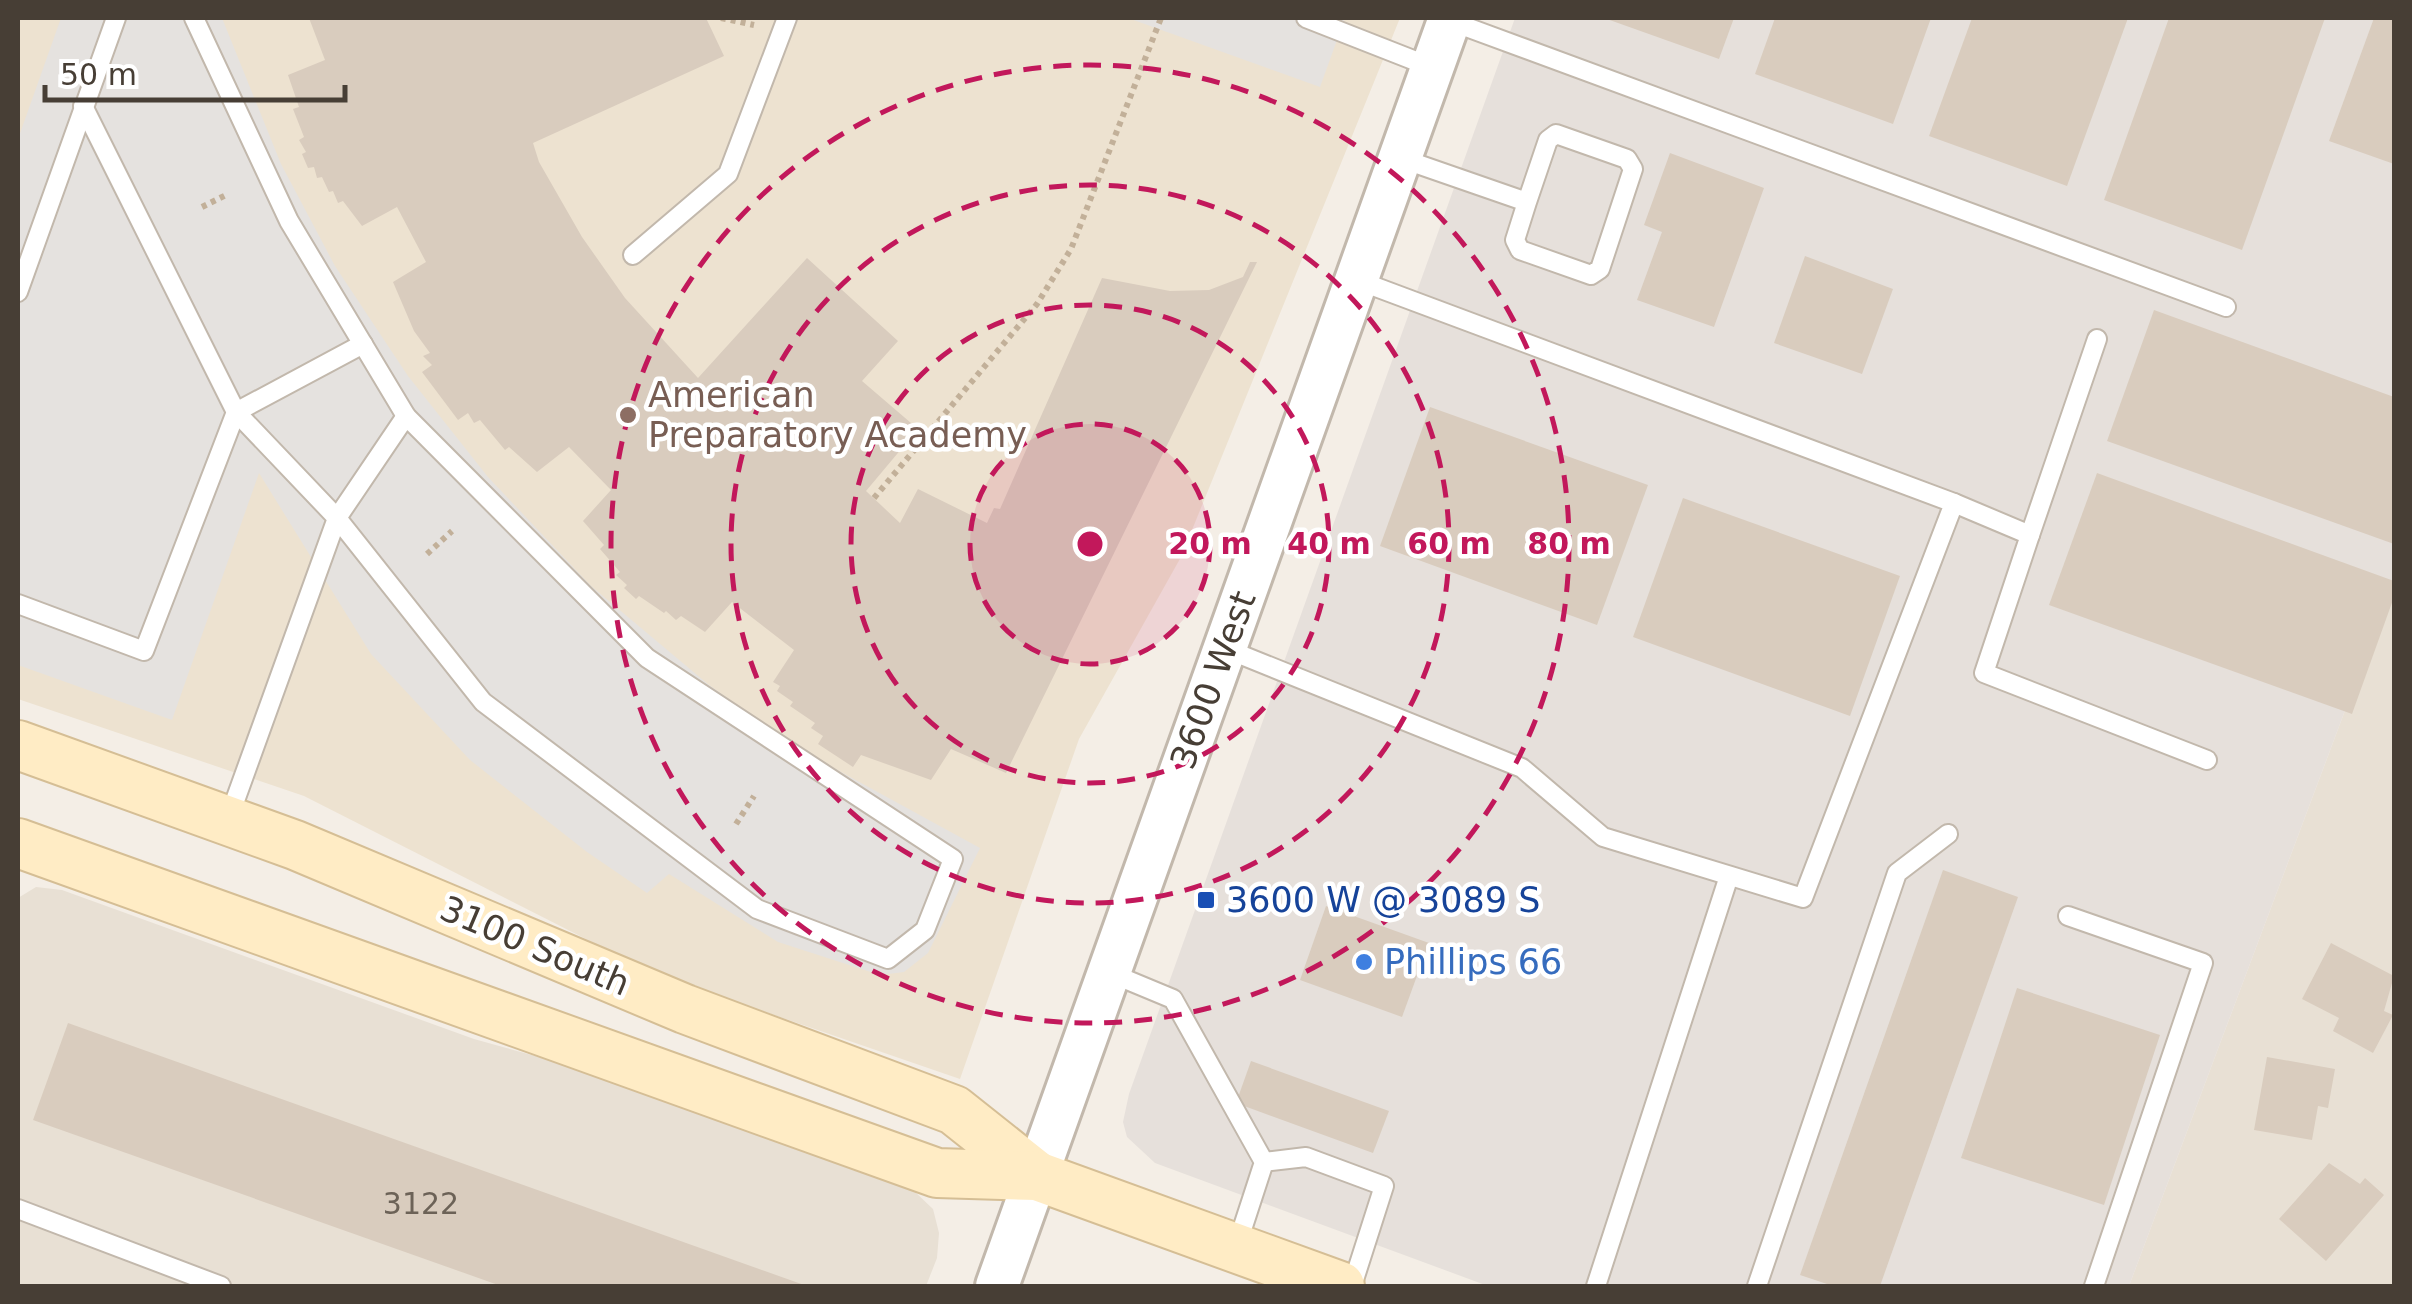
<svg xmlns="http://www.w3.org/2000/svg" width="2412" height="1304" font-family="'DejaVu Sans',sans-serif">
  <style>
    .residential { fill: #e8e0d4 }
    .industrial { fill: #e6e0db }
    .education { fill: #ede2d0 }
    .parking { fill: #e5e2df }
    .building { fill: #d9ccbe }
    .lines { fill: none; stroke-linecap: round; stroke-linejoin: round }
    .service-casing { stroke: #c2b8ac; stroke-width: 22 }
    .tertiary-casing { stroke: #c2b8ac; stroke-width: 48 }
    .secondary-casing { stroke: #d5be95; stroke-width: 52 }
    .path { stroke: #c2b099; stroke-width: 6; stroke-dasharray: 5 5; stroke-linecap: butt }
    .service { stroke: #fff; stroke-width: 18 }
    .tertiary { stroke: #fff; stroke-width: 42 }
    .secondary { stroke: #ffecc5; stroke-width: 48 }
    .ring { fill: none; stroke: #c2185b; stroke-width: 5; stroke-dasharray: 18 12 }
    .education-dot { fill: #8d6e63; stroke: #fff; stroke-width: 4 }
    .transit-dot { fill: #1a4fb4; stroke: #fff; stroke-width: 4 }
    .shop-dot { fill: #3f7fe0; stroke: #fff; stroke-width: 4 }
    .labels { text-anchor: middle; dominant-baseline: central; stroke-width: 9; stroke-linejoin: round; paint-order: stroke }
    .number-label { font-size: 30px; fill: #6c6257 }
    .education-label { font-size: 35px; fill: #785e54; stroke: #fff; text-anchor: start }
    .street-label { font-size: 35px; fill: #473e35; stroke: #fff }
    .transit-label { font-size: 35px; fill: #164399; stroke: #fff; text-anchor: start }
    .shop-label { font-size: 35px; fill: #366cbe; stroke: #fff; text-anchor: start }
    .centre { fill: #c2185b; stroke: #fff; stroke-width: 5 }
    .ring-label { font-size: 30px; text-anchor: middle; font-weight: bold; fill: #c2185b; stroke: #fff; stroke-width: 9; stroke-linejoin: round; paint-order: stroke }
  </style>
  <rect width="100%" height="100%" fill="#f4eee6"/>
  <g class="residential">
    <path d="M2394,580V1286H2129Z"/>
    <path d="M36,887L62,890L474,1039L564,1064L913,1190L933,1209L939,1233L937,1258L926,1286H18V898Z"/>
  </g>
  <path class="industrial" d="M1515,18H2394V580L2129,1286H1488L1155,1163L1127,1137L1123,1122L1129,1094Z"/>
  <path class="education" d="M18,18H1400L1181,557L1079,739L960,1079L655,974L304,796L18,699Z"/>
  <g class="parking">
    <path d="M61,18H222L281,164L335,266L408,376L488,477L591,586L709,685L799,749L980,848L928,953L904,972L880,975L778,942L669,874L647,893L587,852L470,760L371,654L259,473L172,720L18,665V139Z"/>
    <path d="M1128,18H1345L1320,87Z"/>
  </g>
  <g class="building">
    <path d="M309,18H706L724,56L533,143L539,162L582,237L625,298L698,378L807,258L898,341L862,381L918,429L866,491L900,523L918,489L987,523L994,508L1000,509L1102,278L1170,291L1209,290L1243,277L1250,262H1257L1006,773L951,749L931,780L861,755L853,767L818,744L823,736L811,728L815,723L790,706L793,702L777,691L780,686L773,682L794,650L732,602L705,632L681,616L676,620L666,611L664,613L639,596L636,599L624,588L627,585L616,575L620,572L600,549L604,545L583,521L611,490L569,447L537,472L509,447L505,450L480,420L474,423L468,413L458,420L422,372L432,365L423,356L430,353L414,331L393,282L426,262L397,207L362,226L343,201L338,203L333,191L329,192L322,177L317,178L314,167L308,168L302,154L306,152L299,140L304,137L293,109L299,107L288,75L325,60Z"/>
    <path d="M1604,18H1734L1719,59Z"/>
    <path d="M1775,18H1931L1893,124L1755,74Z"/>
    <path d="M1972,18H2128L2067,186L1929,136Z"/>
    <path d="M2169,18H2325L2242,250L2104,200Z"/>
    <path d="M2374,18H2394V164L2329,141Z"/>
    <path d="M1670,153L1764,188L1714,327L1637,300L1662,232L1644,225Z"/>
    <path d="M1805,256L1893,289L1862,374L1774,343Z"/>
    <path d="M2154,310L2394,397V544L2107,441Z"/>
    <path d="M1430,407L1648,485L1597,625L1380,546Z"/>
    <path d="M2097,473L2394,581V597L2352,714L2049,605Z"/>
    <path d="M1683,498L1900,576L1850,716L1633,637Z"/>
    <path d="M1943,870L2018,897L1880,1286H1833L1800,1275Z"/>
    <path d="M1326,906L1429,943L1402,1017L1300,980Z"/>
    <path d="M2331,943L2394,976L2384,1011L2393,1015L2373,1053L2333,1031L2339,1018L2302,999Z"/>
    <path d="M2017,988L2160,1035L2104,1205L1961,1158Z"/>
    <path d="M68,1023L807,1286H501L33,1120Z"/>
    <path d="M2267,1057L2335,1069L2328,1108L2318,1106L2312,1140L2254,1130Z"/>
    <path d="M1251,1061L1389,1111L1373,1153L1236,1103Z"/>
    <path d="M2329,1163L2360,1184L2365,1178L2384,1195L2326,1261L2279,1219Z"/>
  </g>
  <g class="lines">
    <defs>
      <g id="service">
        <path d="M194,18L289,221L406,416"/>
        <path d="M1306,18L1431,67"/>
        <path d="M1450,21L2226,307"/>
        <path d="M83,106L236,412L337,518L483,702L757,909L888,959L925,930L953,859L647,658L406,416L337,518L228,820"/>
        <path d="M1400,158L1527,202L1548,140L1556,134L1627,159L1633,169L1600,269L1591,275L1520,250L1515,240L1527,202"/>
        <path d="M633,255L728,174L787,18"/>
        <path d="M18,292L116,18"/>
        <path d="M1954,503L2030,535L1984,673L2207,760"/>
        <path d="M2030,535L2097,339"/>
        <path d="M18,604L144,651L236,412L363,344"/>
        <path d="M1224,648L1522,768L1603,837L1803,898L1954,503L1357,280"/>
        <path d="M2068,916L2203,963L2094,1286"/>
        <path d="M1108,972L1173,999L1264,1162L1237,1245"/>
        <path d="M1264,1162L1306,1157L1384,1186L1352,1286"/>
        <path d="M18,1209L221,1286"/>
        <path d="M1596,1286L1729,876"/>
        <path d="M1757,1286L1897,873L1948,834"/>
      </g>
      <path id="tertiary" d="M997,1286L1450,18"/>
      <g id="secondary">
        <path d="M18,745L295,845L685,1009L954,1110L1037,1176"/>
        <path d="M18,843L937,1173L1037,1176L1340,1286"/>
      </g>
    </defs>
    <use href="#service" class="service-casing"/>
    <use href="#tertiary" class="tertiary-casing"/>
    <use href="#secondary" class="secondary-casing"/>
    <g class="path">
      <path d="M721,18L754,25"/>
      <path d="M202,207L228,194"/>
      <path d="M874,498L1037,304L1071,249L1161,18"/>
      <path d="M427,554L452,531"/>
      <path d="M736,824L754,796"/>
    </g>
    <use href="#service" class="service"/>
    <use href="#tertiary" class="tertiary"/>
    <use href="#secondary" class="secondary"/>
  </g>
  <circle cx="1090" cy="544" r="120" fill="#c2185b" fill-opacity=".12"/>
  <g class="ring">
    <circle cx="1090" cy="544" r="120"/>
    <circle cx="1090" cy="544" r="239"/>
    <circle cx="1090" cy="544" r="359"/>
    <circle cx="1090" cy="544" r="479"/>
  </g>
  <circle class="education-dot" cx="628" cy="415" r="10"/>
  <rect class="transit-dot" x="1196" y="890" width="20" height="20" rx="5"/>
  <circle class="shop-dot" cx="1364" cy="962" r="10"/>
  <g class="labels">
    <g class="number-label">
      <text x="421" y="1203">3122</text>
    </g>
    <g class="education-label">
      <text x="648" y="395">American<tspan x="648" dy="40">Preparatory Academy</tspan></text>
    </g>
    <g class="street-label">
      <text transform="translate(1213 680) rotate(-70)">3600 West</text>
      <text transform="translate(535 946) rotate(23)">3100 South</text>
    </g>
    <g class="transit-label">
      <text x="1226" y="900">3600 W @ 3089 S</text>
    </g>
    <g class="shop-label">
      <text x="1384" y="962">Phillips 66</text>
    </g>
  </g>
  <circle cx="1090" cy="544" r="15" class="centre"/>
  <g class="ring-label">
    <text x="1210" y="554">20 m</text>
    <text x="1329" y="554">40 m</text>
    <text x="1449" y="554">60 m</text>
    <text x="1569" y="554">80 m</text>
  </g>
  <rect width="2412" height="1304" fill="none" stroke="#473e35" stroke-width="40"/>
  <path d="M45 85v15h300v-15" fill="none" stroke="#473e35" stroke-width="5"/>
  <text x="60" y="85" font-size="30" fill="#473e35" stroke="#ffffff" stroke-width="8" paint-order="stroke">50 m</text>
</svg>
